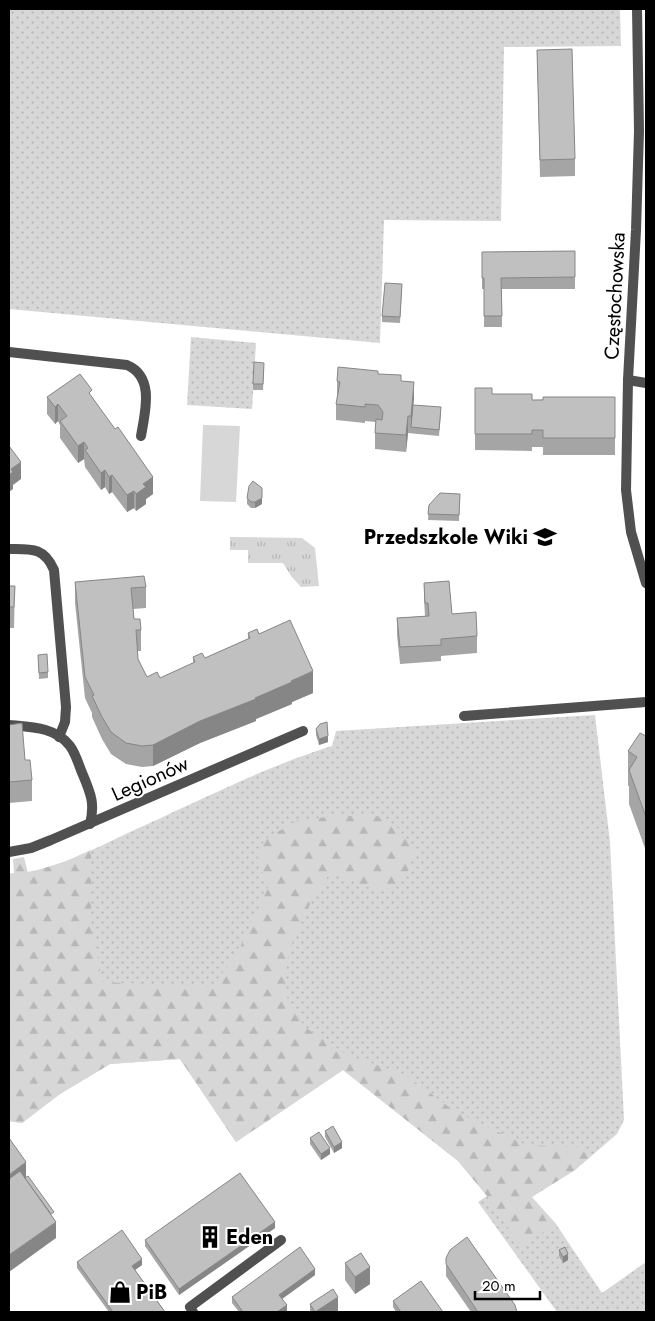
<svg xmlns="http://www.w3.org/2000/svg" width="655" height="1321" font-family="Jost,sans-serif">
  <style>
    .grass { fill: url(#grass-dots) }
    .forest { fill: url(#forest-firs) }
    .park { fill: url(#park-tufts) }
    .garden { fill: #d7d7d7 }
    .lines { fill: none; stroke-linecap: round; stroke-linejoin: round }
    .service { stroke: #505050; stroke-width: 10 }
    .minor { stroke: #505050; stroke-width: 10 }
    .wall { fill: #a5a5a5 }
    .shaded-wall { fill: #868686 }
    .building { fill: #c0c0c0; stroke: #868686 }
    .labels { text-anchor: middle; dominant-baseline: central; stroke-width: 4; stroke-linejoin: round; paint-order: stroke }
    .street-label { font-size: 20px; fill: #000; stroke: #fff }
    .poi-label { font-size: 20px; font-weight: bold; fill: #000; stroke: #fff; text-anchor: start }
  </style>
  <defs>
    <pattern id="grass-dots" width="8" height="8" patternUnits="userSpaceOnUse" patternTransform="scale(1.25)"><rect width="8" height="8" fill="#d7d7d7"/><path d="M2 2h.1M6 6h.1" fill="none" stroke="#b7b7b7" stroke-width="1.8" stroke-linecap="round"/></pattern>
    <pattern id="forest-firs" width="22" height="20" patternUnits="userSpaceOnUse" patternTransform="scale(1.25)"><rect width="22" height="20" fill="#d7d7d7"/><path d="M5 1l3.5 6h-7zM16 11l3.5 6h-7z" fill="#b7b7b7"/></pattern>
    <pattern id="park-tufts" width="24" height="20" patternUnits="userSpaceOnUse" patternTransform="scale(1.25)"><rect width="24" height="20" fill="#d7d7d7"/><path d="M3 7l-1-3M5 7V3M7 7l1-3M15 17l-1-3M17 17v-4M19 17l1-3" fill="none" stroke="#b7b7b7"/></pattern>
  </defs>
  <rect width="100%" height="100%" fill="#fff"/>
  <g class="grass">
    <path d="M9,9H620L621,46L504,47L501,221L384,220L380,343L9,309Z"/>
    <path d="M191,337L256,343L252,409L187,405Z"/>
    <path d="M595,715L610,842L624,1120L617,1134L575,1170L531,1197L556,1224L602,1293L646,1262V1312H557L478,1202L487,1196L458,1161L343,1070L236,1142L180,1059L110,1064L60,1094L22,1123L9,1121V874C53,872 91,850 130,832C195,803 264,767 332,746L336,731Z"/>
  </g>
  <path class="forest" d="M333,816H377L395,825L415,850L408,871L393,888L374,889L330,873L310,904L295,935L290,949L287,964L286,984L288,1003L306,1028L349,1056L404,1074L456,1112L526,1145L578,1147L592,1155L575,1170L532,1197L556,1224L521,1247L487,1196L458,1161L343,1070L236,1142L180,1059L110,1064L60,1094L22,1123L9,1121V874L14,873L13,859L24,857L28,873L64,862L91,850V920L102,982L211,987L236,956L268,888L257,859L264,840L296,821Z"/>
  <path class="park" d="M230,537L302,538L315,548L319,586L301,587L291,576L283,563H248V550H230Z"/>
  <path class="garden" d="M203,425L240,426L236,502L200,501Z"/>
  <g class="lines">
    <g class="service">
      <path d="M9,352L127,365C155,377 145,412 141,436"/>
      <path d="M9,549C31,549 44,547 54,570L66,707L65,722L59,737"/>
      <path d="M464,716L646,702"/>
      <path d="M9,725C30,727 56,727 70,746C76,754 79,766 83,775C91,794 95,804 90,824"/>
      <path d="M9,852L31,848L51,840L303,731"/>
      <path d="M193,1312L190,1307L281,1240"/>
    </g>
    <g class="minor">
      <path d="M637,9L639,131L636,230L628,380L626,490L631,532L646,583"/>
      <path d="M628,380L646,383"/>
    </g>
  </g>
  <g class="wall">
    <path d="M537,50L575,159V176L540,177Z"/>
    <path d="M575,251V289H502V327H484V289H482V252Z"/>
    <path d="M402,290L400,323L382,322V316Z"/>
    <path d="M264,369L263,390H253V384Z"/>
    <path d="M378,374L401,381L414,399L413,405L441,413L439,436L408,433L406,452L375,449V433L376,422L365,421V423L336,420V404L337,398V381Z"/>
    <path d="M475,388L492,394L532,400L615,397V455H543V447H532V451L475,450Z"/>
    <path d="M47,397H92L153,494L146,499V504L136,511L134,508L127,512L112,492L109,494L105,487L101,490L85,467L84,459L78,463L60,438V425L58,421L55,424L47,414Z"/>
    <path d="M460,494L459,521L428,520L429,505Z"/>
    <path d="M247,498L262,504L255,508H251L247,504Z"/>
    <path d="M9,554V586H15L14,628H9Z"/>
    <path d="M75,582L146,587V608L133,609L134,619L141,630V651H138V659L147,677L160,678L193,663V657L205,658L248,639V633L259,634L313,693L292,702V704L256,719V721L200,743L153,766L142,767L126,764L111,754L102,739L92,717V713L85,698L75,603Z"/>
    <path d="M424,583L452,614L477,636V653L441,656V661L400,664L397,635V618L425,616L424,599Z"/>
    <path d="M38,655L48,672V678L39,679Z"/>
    <path d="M9,725L25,760L32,780V801L9,803Z"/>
    <path d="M316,729L328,742L319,745L316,735Z"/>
    <path d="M646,736V851L629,804V786H628V751Z"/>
    <path d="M325,1131L342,1148L334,1153L325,1137Z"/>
    <path d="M310,1138L330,1154L321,1160L310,1144Z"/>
    <path d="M275,1228L179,1295L145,1246V1240Z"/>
    <path d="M559,1250L568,1260L563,1263L559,1256Z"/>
    <path d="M446,1258L517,1312H471L446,1276Z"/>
    <path d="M77,1262L142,1265L135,1270L165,1312H109L77,1268Z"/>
    <path d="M345,1263L370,1284L355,1294L345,1280Z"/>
    <path d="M315,1275L282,1299L287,1311L286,1312H239L232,1303V1297Z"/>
    <path d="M393,1301L443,1312H396L393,1307Z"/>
    <path d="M310,1304L338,1312H310Z"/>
  </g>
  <g class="shaded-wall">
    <path d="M414,382V399L411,427V416Z"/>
    <path d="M58,404V421L55,424V407Z"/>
    <path d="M408,416V433L406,452V435Z"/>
    <path d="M84,442V459L78,463V446Z"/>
    <path d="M21,462V479L13,485V489L9,492V475L11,469Z"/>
    <path d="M105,470V487L101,490V473Z"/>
    <path d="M112,475V492L109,494V477Z"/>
    <path d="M153,477V494L146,499V504L136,511V494L143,484Z"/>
    <path d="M134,491V508L127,512V495Z"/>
    <path d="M262,498V504L255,508V502Z"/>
    <path d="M313,671V693L292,702V704L256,719V721L200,743L153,766V745L200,721L255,698Z"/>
    <path d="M328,736V742L319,745V739Z"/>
    <path d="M342,1142V1148L334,1153V1147Z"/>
    <path d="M330,1148V1154L321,1160V1154Z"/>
    <path d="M26,1162V1179L9,1192V1175Z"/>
    <path d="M56,1222V1238L9,1272V1255Z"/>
    <path d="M275,1222V1228L179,1295V1289Z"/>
    <path d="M568,1254V1260L563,1263V1257Z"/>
    <path d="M142,1259V1265L132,1272V1266Z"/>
    <path d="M370,1267V1284L355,1294V1277Z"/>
    <path d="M315,1269V1275L279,1301V1295Z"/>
    <path d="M338,1297V1312H315Z"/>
    <path d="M287,1305V1311L286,1312H277Z"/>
  </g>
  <g class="building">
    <path d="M572,49L575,159L540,160L537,50Z"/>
    <path d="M575,251V277L501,278L502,316H484V278H482V252Z"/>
    <path d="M385,283L402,284L400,317L382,316Z"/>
    <path d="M254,362L264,363L263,384H253Z"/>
    <path d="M338,367L378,371V374L401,375V381L414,382L411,416H408L406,435L375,433L376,419L382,420L383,412L378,405L365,404V407L336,404L340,382L337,381Z"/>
    <path d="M80,374L92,390L89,393L115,429L118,427L153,477L143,484L146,487L136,494L134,491L127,495L112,475L109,477L105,470L101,473L85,450L88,448L84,442L78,446L60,421L67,416L58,404L55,407L47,397Z"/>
    <path d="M475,388H492V394H532V400H543V397H615V438H543V430H532V434H475Z"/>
    <path d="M413,405L441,407L439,430L411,427Z"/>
    <path d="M9,446L21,462L11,469L13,472L9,475Z"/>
    <path d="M253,481L262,488V498L255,502H251L247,498L249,486Z"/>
    <path d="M440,493L460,494L459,515L428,514L429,505Z"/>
    <path d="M9,554V586H15L14,607H9Z"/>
    <path d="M144,576L146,587L131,588L134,619H140L141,630H136L138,659L147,677L157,672L160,678L195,662L193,657L202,653L205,658L250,638L248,633L257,629L259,634L290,620L313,671L291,681L292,682L255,698L256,699L200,721L153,745L142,746L126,743L111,732L102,717L92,696L94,695L85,677L75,582Z"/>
    <path d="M449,581L452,614L476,612L477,636L441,639V645L400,647L397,618L429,616L428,603H425L424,583Z"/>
    <path d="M47,654L48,672L39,673L38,655Z"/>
    <path d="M327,722L328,736L319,739L316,729L320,724Z"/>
    <path d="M22,723L25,760H30L32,780L9,782V725Z"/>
    <path d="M640,733L646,736V817L629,770L637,757L628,751Z"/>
    <path d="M333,1126L342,1142L334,1147L325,1131Z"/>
    <path d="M319,1132L330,1148L321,1154L310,1138Z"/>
    <path d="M9,1138L26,1162L9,1175Z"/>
    <path d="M20,1171L56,1222L9,1255V1179Z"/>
    <path d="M240,1173L275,1222L179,1289L145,1240Z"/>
    <path d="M28,1176L54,1212L51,1214L25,1178Z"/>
    <path d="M122,1230L142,1259L132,1266L165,1312H113L77,1262Z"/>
    <path d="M467,1237L515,1305L517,1312H477H478L446,1264V1258L450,1250Z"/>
    <path d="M300,1247L315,1269L279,1295L287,1305L277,1312H243L232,1297Z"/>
    <path d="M565,1247L568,1254L563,1257L559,1250Z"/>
    <path d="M361,1253L370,1267L355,1277L345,1263Z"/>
    <path d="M421,1281L443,1312H401L393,1301Z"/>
    <path d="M333,1289L338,1297L315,1312L310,1304Z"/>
  </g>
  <defs>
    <symbol id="school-bare" viewBox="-9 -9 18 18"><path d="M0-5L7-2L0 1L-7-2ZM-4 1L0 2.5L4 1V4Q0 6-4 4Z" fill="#000" stroke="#fff" stroke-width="2.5" paint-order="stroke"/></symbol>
    <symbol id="building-bare" viewBox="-9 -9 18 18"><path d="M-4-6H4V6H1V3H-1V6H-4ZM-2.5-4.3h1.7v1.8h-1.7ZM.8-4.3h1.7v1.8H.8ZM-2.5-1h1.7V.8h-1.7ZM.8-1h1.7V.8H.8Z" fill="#000" stroke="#fff" stroke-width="2.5" paint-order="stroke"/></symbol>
    <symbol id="shop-bare" viewBox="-9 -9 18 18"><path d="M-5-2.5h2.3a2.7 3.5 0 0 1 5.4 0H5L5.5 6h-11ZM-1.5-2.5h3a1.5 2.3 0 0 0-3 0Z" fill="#000" stroke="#fff" stroke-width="2.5" paint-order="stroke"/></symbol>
  </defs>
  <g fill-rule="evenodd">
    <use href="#school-bare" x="529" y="521" width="32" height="32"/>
    <use href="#building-bare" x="194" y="1221" width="32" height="32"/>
    <use href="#shop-bare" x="104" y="1276" width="32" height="32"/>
  </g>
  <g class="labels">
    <g class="street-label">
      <text transform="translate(615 296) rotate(-87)">Częstochowska</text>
      <text transform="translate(150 779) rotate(-24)">Legionów</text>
    </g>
    <g class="poi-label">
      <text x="528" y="537" text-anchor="end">Przedszkole Wiki</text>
      <text x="226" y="1237">Eden</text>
      <text x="136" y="1292">PiB</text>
    </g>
  </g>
  <rect width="655" height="1321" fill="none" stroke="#000000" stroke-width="20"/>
  <path d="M475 1291v8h65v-8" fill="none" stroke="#000000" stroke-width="2.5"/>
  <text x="482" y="1291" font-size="15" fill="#000000" stroke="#ffffff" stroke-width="4" paint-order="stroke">20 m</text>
</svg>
